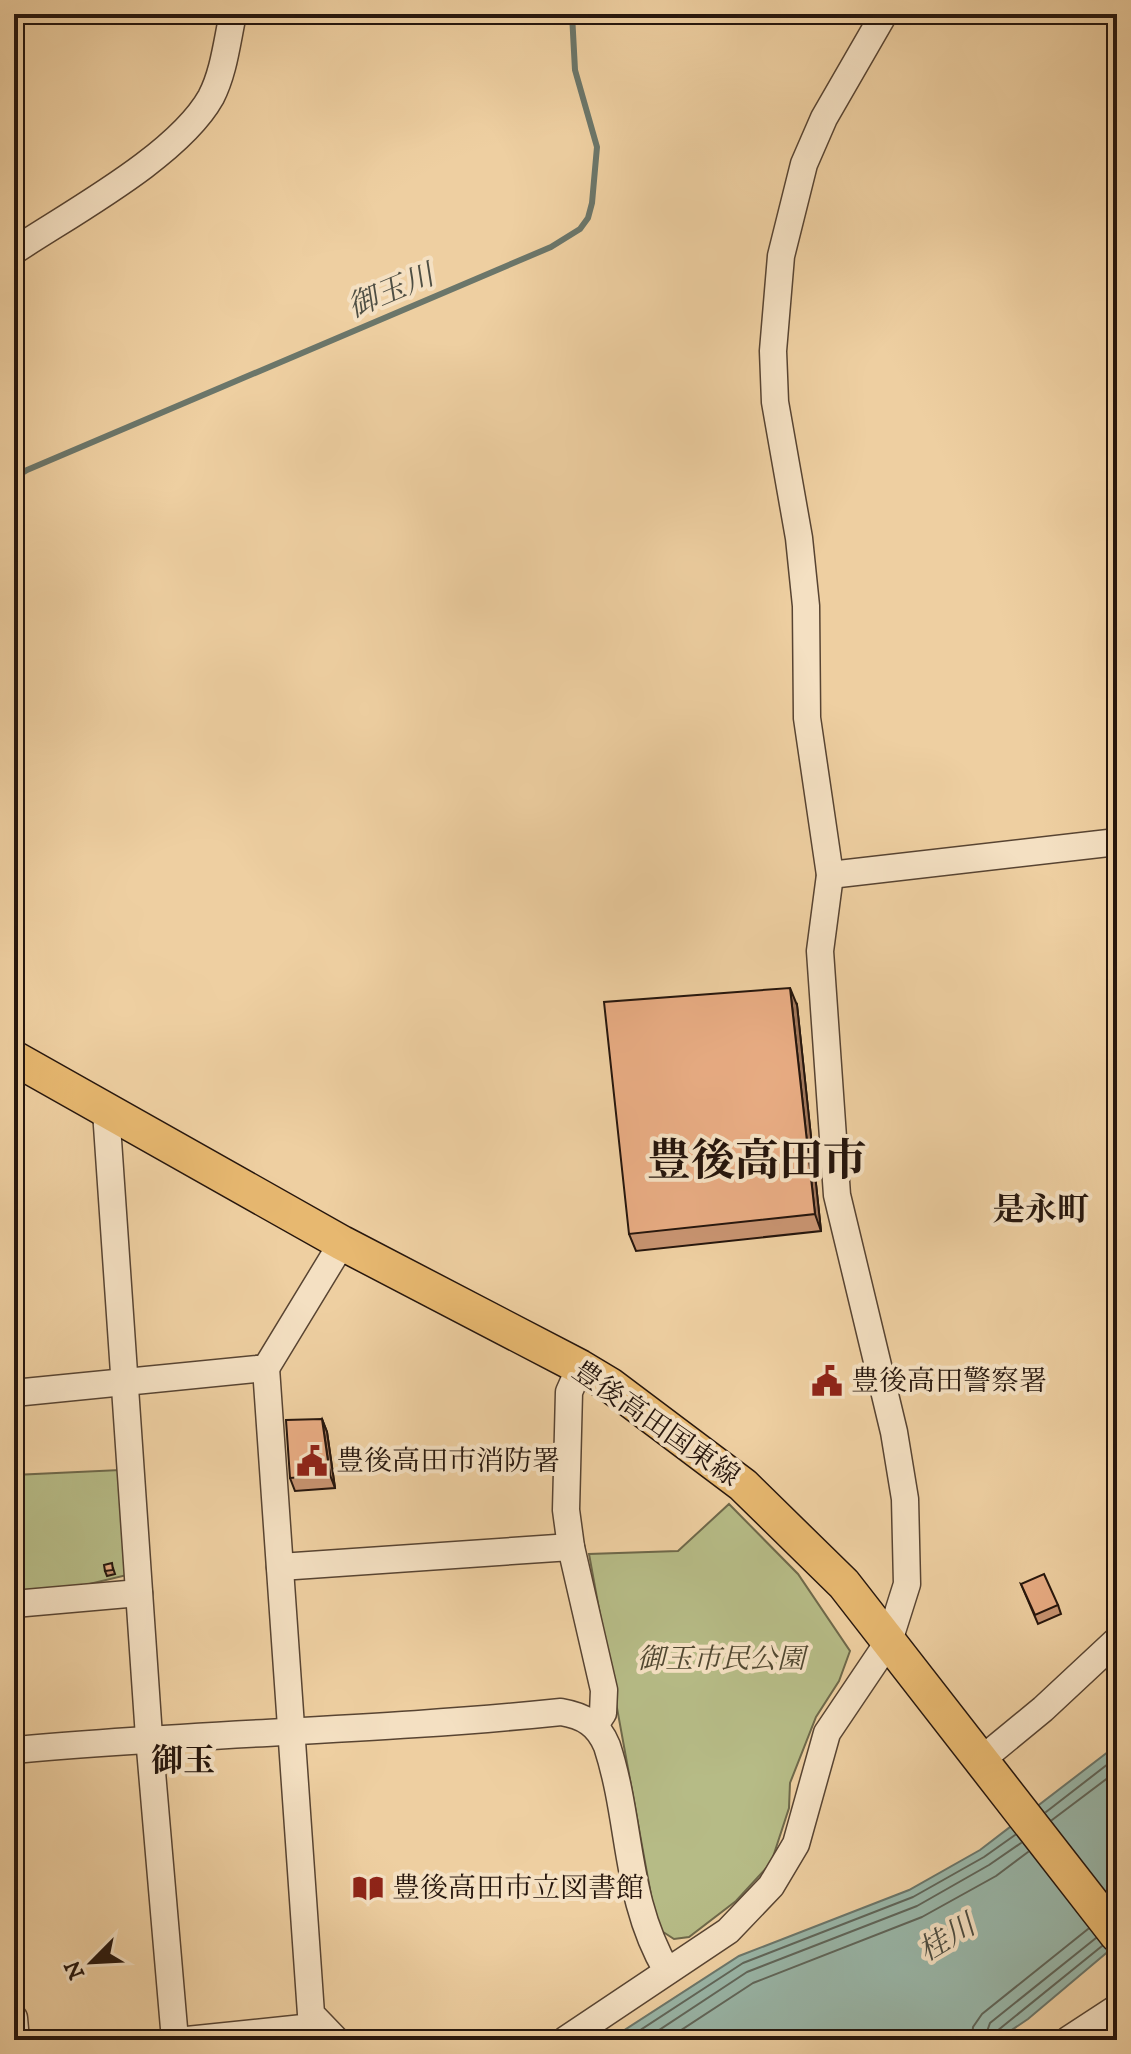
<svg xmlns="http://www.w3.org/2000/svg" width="1131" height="2054" font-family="'IM FELL DW Pica','Noto Serif JP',serif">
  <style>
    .green { fill: #b6bb86; stroke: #6e684a; stroke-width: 2 }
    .water { fill: #99b6a8; stroke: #6b766a; stroke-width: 2 }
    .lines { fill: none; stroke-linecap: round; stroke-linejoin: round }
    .shore { stroke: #60665a; stroke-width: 2 }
    .stream { stroke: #6b766a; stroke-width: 6 }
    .minor-casing { stroke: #584432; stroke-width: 29 }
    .major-casing { stroke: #26160d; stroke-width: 37 }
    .minor { stroke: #f4e0c2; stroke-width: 26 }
    .major { stroke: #e7b870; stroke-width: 34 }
    .wall { fill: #c89471; stroke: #26160d; stroke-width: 2 }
    .shaded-wall { fill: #a2785c; stroke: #26160d; stroke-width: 2 }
    .building { fill: #e8ac83; stroke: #26160d; stroke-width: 2 }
    .labels { text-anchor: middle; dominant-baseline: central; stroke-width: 8; stroke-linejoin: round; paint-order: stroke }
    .poi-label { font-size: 28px; fill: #26160d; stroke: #f4e0c2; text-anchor: start }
    .street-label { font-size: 28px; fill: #26160d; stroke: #f4e0c2 }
    .park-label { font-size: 28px; font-style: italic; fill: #514831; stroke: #f4e0c2 }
    .water-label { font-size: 30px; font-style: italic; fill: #4e4e43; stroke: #f4e0c2 }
    .quarter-label { font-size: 32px; font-weight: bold; fill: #26160d; stroke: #f4e0c2 }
    .town-label { font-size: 44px; font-weight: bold; fill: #26160d; stroke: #f4e0c2 }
  </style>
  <rect width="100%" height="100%" fill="#eecfa1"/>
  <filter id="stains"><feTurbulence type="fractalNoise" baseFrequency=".0025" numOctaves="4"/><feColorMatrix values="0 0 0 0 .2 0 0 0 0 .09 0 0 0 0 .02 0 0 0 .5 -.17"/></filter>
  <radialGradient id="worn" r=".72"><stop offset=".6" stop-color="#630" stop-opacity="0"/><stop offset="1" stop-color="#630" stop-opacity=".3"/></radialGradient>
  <g class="green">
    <path d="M120,1470L127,1575L14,1602V1475Z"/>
    <path d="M729,1504L798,1574L850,1651L839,1681L816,1717L790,1783L789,1808L771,1863L736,1901L689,1937L674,1939L657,1928L589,1554L678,1551Z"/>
  </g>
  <path class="water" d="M1117,1745V1944L1028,2019L997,2040H609L739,1956L909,1890L980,1850Z"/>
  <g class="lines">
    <g class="shore">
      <path d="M1046,1812L1117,1757"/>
      <path d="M1052,1820L1117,1771"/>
      <path d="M625,2040L743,1963L913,1897L984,1857L1015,1835"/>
      <path d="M644,2040L747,1972L917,1906L989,1865L1021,1843"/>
      <path d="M666,2040L753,1983L922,1917L996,1876L1028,1852"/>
      <path d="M972,2040L973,2027L982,2014L1088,1929"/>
      <path d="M984,2040L990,2023L1096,1938"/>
      <path d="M994,2040L997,2031L1102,1946"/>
    </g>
    <path class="stream" d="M14,478L27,470L551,247L580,229L588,218L592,203L597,147L575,70L572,14"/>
    <defs>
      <g id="minor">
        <path d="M14,251C71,213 178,156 211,97C224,72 227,41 233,14"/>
        <path d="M830,875L1117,842"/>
        <path d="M106,1111L149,1737L175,2040"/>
        <path d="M580,1367L569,1392L566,1510L571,1547L604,1690L603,1713L595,1725"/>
        <path d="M266,1368L311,2014L336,2040"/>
        <path d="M14,1393L266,1368L342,1243"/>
        <path d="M280,1567L571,1547"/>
        <path d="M14,1604L139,1593"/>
        <path d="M14,1750C196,1733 379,1731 561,1712C584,1716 598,1724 607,1746C632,1823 624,1898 667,1971"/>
        <path d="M981,1760L1043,1709L1117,1640"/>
        <path d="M14,2018L16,2040"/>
        <path d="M187,2040L322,2026"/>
        <path d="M565,2040L728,1931L771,1886L796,1844L827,1733L889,1641L907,1584L905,1499L894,1432L837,1195L820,951L830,875L807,718L806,606L799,538L775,402L773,351L781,256L804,164L824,118L884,14"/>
        <path d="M1068,2040L1117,2008"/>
      </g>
      <path id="major" d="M14,1058L342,1243L580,1367L610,1385L743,1485L844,1584L1117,1935"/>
    </defs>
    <use href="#minor" class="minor-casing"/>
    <use href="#major" class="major-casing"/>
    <use href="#minor" class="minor"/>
    <use href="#major" class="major"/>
  </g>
  <g class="wall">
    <path d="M797,1005L821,1231L636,1251L629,1234Z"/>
    <path d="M322,1419L327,1432L335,1488L295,1491L290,1478Z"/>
    <path d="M113,1568L115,1574L107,1576L105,1571Z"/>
    <path d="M1021,1584L1058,1605L1061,1614L1038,1624Z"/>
  </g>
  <g class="shaded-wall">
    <path d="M790,988L797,1005L821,1231L815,1214Z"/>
    <path d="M322,1419L327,1432L335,1488L330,1475Z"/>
  </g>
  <g class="building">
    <path d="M790,988L815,1214L629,1234L604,1002Z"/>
    <path d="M322,1419L330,1475L290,1478L286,1420Z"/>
    <path d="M112,1563L113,1570L105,1571L104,1565Z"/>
    <path d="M1044,1574L1058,1605L1035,1615L1021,1584Z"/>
  </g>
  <defs>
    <symbol id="civic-bare" viewBox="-9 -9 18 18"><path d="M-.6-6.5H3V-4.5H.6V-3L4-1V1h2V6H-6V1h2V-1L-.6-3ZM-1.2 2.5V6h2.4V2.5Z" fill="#8f2418" stroke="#f4e0c2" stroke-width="2.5" paint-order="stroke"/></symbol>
    <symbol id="library-bare" viewBox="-9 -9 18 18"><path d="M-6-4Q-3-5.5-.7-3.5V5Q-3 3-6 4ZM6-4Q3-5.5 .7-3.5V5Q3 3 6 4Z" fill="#8f2418" stroke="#f4e0c2" stroke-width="2.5" paint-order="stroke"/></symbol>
  </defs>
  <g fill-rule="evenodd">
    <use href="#civic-bare" x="805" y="1359" width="44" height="44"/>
    <use href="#civic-bare" x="290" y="1439" width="44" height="44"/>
    <use href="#library-bare" x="346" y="1866" width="44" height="44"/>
  </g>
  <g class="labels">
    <g class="poi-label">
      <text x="851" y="1381">豊後高田警察署</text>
      <text x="336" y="1461">豊後高田市消防署</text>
      <text x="392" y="1888">豊後高田市立図書館</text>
    </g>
    <g class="street-label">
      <text transform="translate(656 1424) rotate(35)">豊後高田国東線</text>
    </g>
    <g class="park-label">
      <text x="721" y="1659">御玉市民公園</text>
    </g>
    <g class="water-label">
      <text transform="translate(391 292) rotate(-23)">御玉川</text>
      <text transform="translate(947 1939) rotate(-31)">桂川</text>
    </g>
    <g class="quarter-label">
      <text x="1041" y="1211">是永町</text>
      <text x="183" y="1762">御玉</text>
    </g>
    <g class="town-label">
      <text x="757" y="1162">豊後高田市</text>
    </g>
  </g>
  <rect width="1131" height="2054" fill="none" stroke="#eecfa1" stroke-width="48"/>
  <rect x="16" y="16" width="1099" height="2022" fill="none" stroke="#26160d" stroke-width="4"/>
  <rect x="24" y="24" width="1083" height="2006" fill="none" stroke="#26160d" stroke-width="2"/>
  <g transform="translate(92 1962) rotate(246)" stroke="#f4e0c2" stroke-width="6" paint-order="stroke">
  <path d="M0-6L14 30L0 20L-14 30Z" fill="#26160d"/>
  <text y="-12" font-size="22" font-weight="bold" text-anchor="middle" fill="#26160d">N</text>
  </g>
  <rect width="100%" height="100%" filter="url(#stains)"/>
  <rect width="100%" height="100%" fill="url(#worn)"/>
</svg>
